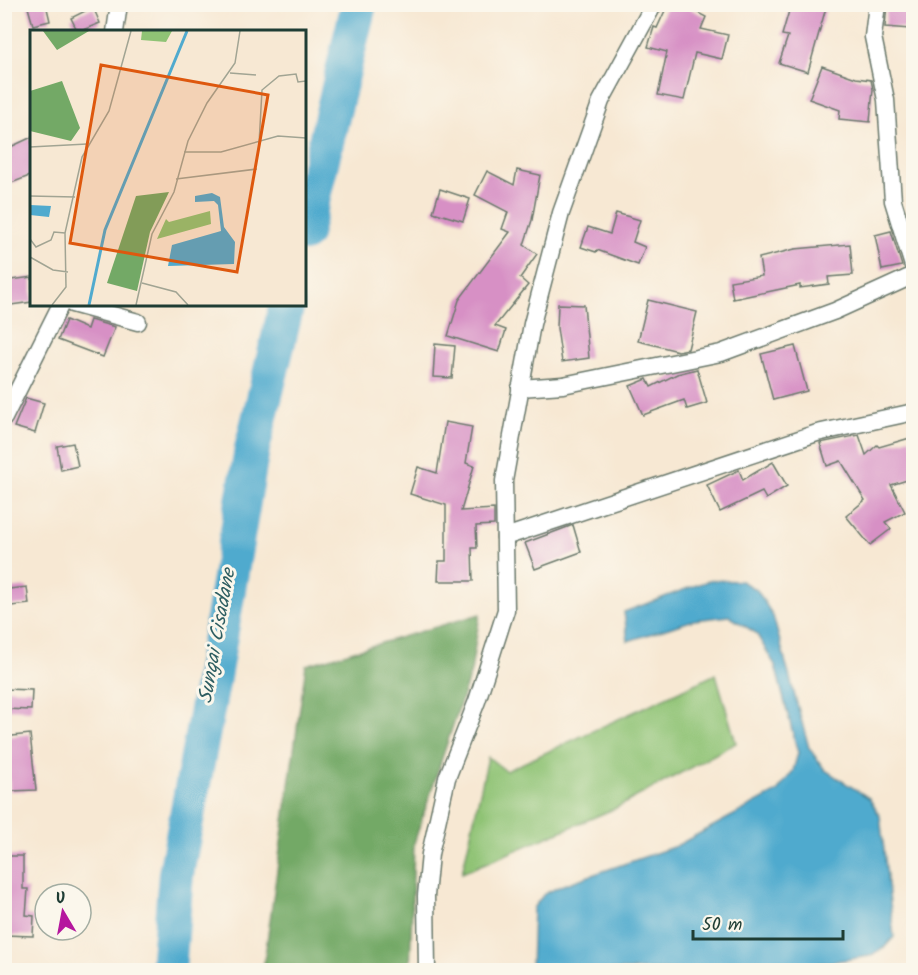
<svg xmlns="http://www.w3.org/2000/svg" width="918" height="975" font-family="Kalam,sans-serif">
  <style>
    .green { fill: #8fc375; stroke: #578054; stroke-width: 1.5 }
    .forest { fill: #73a966; stroke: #49734d; stroke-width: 1.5 }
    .water { fill: #50aace; stroke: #387481; stroke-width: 1.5 }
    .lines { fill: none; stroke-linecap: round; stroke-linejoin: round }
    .river { stroke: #50aace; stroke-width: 36 }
    .building { fill: #d790c5 }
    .minor-casing { stroke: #6b796c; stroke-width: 19 }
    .minor { stroke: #fff; stroke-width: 16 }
    .labels { text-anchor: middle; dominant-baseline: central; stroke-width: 6; stroke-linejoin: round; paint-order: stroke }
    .water-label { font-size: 20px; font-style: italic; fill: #2e5e62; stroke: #fbf7ec }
    .inset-river { fill: none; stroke: #50aace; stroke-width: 3 }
    .inset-road { fill: none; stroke: #a1a493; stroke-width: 1.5 }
    .view { fill: #de580e; fill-opacity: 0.15; stroke: #de580e; stroke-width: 3 }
    .inset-edge { fill: none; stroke: #1f3d34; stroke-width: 3 }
  </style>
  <rect width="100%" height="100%" fill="#fbf7ec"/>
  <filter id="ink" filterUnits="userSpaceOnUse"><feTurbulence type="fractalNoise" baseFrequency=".0167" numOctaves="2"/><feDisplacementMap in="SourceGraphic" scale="12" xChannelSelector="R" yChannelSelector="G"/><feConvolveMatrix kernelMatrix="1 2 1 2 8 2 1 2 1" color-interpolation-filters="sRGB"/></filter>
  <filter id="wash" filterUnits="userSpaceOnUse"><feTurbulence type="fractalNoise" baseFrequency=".008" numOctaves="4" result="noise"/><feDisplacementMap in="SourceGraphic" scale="24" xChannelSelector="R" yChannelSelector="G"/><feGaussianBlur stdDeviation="1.35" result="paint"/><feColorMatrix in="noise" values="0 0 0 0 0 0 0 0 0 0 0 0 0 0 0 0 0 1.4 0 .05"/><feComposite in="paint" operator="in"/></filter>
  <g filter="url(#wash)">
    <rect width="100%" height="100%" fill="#f7e8d3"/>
    <path class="green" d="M716,674L736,743L616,808L462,873L488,757L506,771Z"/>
    <path class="forest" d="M480,614L471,671L414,843L410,970H263L306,665Z"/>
    <path class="water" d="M710,580L741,581L757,590L773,616L809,748L825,770L869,798L880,816L894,937L885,947L870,956L777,970H531L533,908L544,894L563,885L676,846L777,792L793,771L798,753L775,665L756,633L729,616L694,620L628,641L624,612Z"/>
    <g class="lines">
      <g class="river">
        <path d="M304,234L359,4"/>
        <path d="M168,970L176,874L211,689L252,449L287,304"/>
      </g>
    </g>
    <g id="blocks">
      <g class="building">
        <path d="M27,4H46L50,21L33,25Z"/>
        <path d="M668,4H681L706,17L701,29L728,35L722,59L695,53L684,100L658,95L667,52L648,47L654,27L657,28Z"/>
        <path d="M791,4H827L808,72L779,63L788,36L782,35Z"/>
        <path d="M887,4H912L910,29L885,27Z"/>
        <path d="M93,7L100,23L78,32L71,18Z"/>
        <path d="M822,66L856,78L871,80L873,89L870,122L839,119L840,110L809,99Z"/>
        <path d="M32,137V175L4,186V150Z"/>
        <path d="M517,170L540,175L532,220L524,245L537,254L520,278L528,285L495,326L506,330L499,352L448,336L459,300L510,232L502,229L508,212L475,195L487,171L514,185Z"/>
        <path d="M440,189L470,199L463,221L433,212Z"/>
        <path d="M616,213L640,220L633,242L645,247L638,265L597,250L596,252L581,247L588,227L610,234Z"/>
        <path d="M891,231L902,266L882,270L875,235Z"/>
        <path d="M850,244L853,275L828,277L829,284L800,288V285L733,299L730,281L762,276L759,258L795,249Z"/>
        <path d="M32,277V302L4,306V281Z"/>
        <path d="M648,300L697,312L688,349L678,351L638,341Z"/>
        <path d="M558,304L584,305L589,358L562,362L557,328Z"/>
        <path d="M66,320L87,329L90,320L115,327L103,357L58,340Z"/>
        <path d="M435,344L455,346L452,378L433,377Z"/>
        <path d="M795,346L807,391L773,400L761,354Z"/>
        <path d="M697,369L707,403L687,409L684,400L643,415L630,386L647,379L651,387L677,374Z"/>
        <path d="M26,398L44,403L35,433L14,427Z"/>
        <path d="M445,422L472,427L466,463L474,466L461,511L494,509V525L476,526L477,548H472L473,581H438L439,561H446V505L410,494L418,467L437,473Z"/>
        <path d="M859,435L866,455L877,445L879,447L910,438L914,449V478L891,485L905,512L885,522L891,529L870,545L846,516L865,500L841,461L827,466L820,443Z"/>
        <path d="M73,443L78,466L61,470L57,446Z"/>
        <path d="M773,462L787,486L766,499L762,492L720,512L707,485L739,470L743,480Z"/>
        <path d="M573,525L581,552L535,569L525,543Z"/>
        <path d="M27,587L29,604L11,606L9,589Z"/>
        <path d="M4,689L32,690L31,710L4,709Z"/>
        <path d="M30,734L36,790L10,791L4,737Z"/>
        <path d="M4,856H23V889H28L26,915L34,916L33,936L4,935Z"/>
      </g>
    </g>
  </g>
  <g filter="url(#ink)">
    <use href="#blocks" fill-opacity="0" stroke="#6b796c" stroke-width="1.5"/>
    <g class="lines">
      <defs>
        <g id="minor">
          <path d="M877,4L873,37L886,100L893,201L914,269"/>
          <path d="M115,32L119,4"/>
          <path d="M72,304L138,322"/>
          <path d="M520,388L563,385L721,353L835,311L914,275"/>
          <path d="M4,418L61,304"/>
          <path d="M505,537L817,433L914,412"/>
          <path d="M427,970L426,896L430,854L447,778L477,701L506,610L504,481L532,324L561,213L601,101L654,4"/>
        </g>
      </defs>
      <use href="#minor" class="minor-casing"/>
      <use href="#minor" class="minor"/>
    </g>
  </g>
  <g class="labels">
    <g class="water-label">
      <text transform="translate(218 636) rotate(-80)">Sungai Cisadane</text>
    </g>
  </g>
  <g transform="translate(30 30)">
    <rect width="276" height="276" fill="#f7e8d3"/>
    <path d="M112,1H142L136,12L111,10ZM180,181L181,194L127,209L136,189L139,192Z" fill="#8fc375"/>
    <path d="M13,1H59L27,20ZM32,51L50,98L41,111L0,101V61ZM139,162L120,202L107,261L77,253L106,166Z" fill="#73a966"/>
    <path d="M182,163L190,167L194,197L205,212L204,234L138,236L142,215L191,201L188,175L184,171L165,172V166ZM0,175L21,176L19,187L0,185Z" fill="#50aace"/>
    <path class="inset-river" d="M59,275L75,200L157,1"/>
    <path class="inset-road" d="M200,43L226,45M229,114L232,60L249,46L266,44L268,52L276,51M0,117L57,114M154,122H191L248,106L276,108M146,149L227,139M0,166L45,167M0,209L6,217L21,210L24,202L35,203M0,227L23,240L38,242M112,253L146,262L158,275M22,275L36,257L35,203L52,127L79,81L101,1M106,275L122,204L144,162L158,111L177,73L205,33L210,1"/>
    <path class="view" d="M71,35L238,65L207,242L40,213Z"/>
    <rect width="276" height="276" class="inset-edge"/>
  </g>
  <rect width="918" height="975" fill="none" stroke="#fbf7ec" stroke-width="24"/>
  <g transform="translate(63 912) rotate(350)"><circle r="28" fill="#fbf7ec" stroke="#a3ada2" stroke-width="1.5"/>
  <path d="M0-4.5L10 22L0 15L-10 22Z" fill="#b5179e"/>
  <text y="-9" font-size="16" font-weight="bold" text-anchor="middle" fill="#1f3d34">U</text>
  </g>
  <path d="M693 930v9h150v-9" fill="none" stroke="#1f3d34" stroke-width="3"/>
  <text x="702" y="930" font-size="18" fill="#1f3d34" stroke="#fbf7ec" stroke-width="4.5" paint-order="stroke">50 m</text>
</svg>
